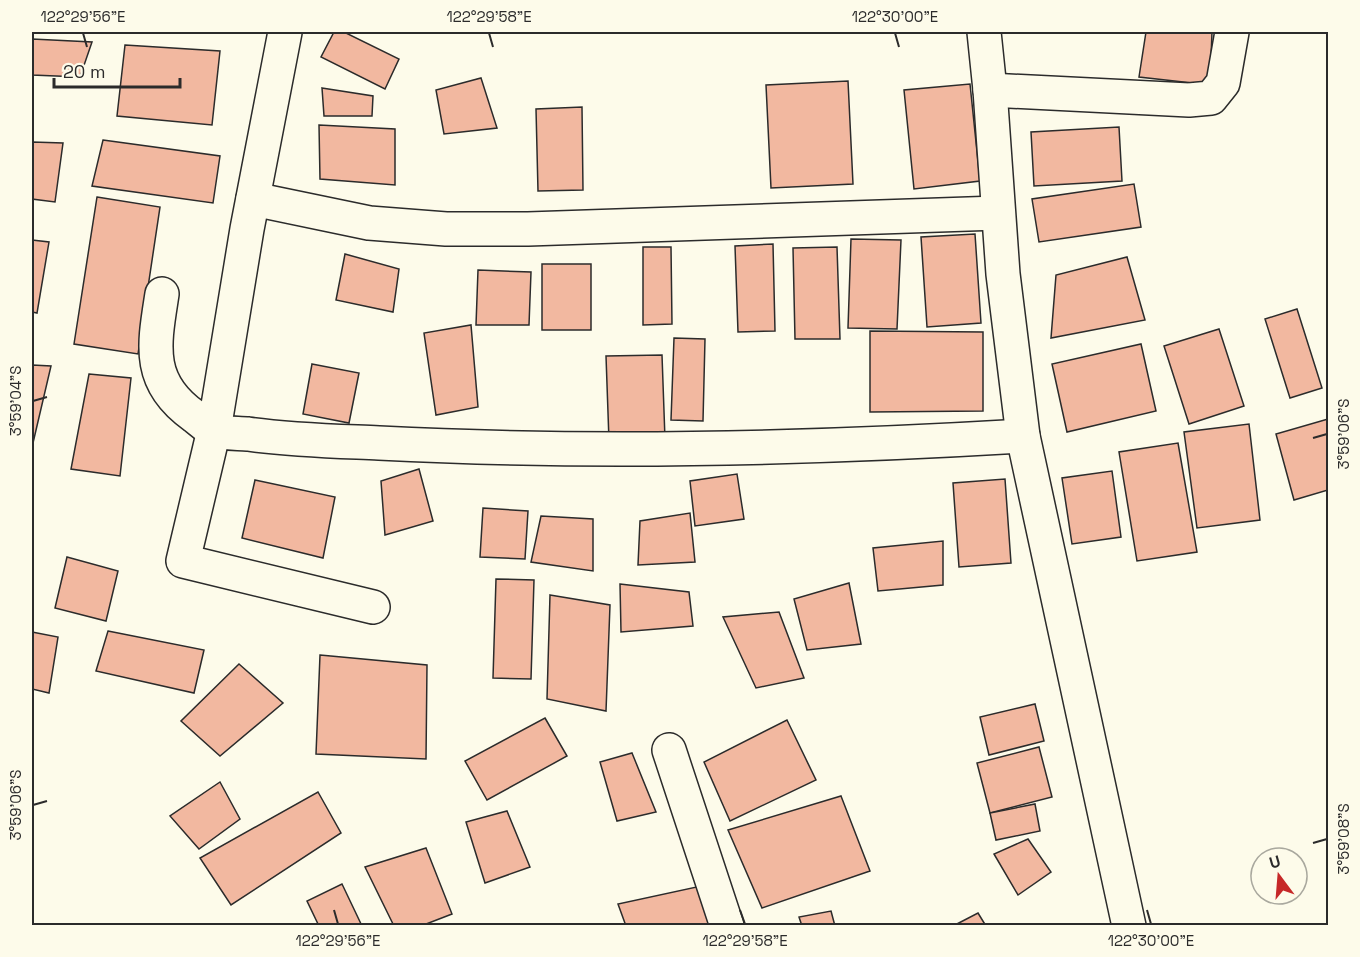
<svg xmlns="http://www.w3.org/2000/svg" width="1360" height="957" font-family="'Space Grotesk',sans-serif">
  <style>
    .building { fill: #f2b8a0; stroke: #2b2b2b; stroke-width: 1.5 }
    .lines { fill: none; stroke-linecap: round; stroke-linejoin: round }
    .minor-casing { stroke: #2b2b2b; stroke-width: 36 }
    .minor { stroke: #fdfbea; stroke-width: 33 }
    .ticks { fill: none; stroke: #2b2b2b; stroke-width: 2 }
    .neatline { fill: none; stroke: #2b2b2b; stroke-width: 2 }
    .ticks-label { font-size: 15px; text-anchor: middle; fill: #2b2b2b }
  </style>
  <rect width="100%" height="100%" fill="#fdfbea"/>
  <g class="building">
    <path d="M334,32H344L399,59L385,89L321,57Z"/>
    <path d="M1146,32H1212L1210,85L1139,77Z"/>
    <path d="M32,39L92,42L80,77L32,75Z"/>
    <path d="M125,45L220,51L212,125L117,116Z"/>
    <path d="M481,78L497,128L444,134L436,90Z"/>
    <path d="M848,81L853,184L771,188L766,85Z"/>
    <path d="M970,84L980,181L914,189L904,90Z"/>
    <path d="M322,88L373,96L372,116H324Z"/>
    <path d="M582,107L583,190L538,191L536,109Z"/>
    <path d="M319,125L395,129V185L320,179Z"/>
    <path d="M1119,127L1122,181L1034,186L1031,132Z"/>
    <path d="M103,140L220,156L213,203L92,186Z"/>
    <path d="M32,142L63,143L55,202L32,199Z"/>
    <path d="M1134,184L1141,227L1039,242L1032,199Z"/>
    <path d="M97,197L160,207L138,354L74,344Z"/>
    <path d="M975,234L981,323L927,327L921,237Z"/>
    <path d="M851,239L901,240L897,329L848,328Z"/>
    <path d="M32,240L49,242L37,313L32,312Z"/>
    <path d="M773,244L775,331L738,332L735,246Z"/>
    <path d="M643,247H671L672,324L643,325Z"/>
    <path d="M837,247L840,339H795L793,248Z"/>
    <path d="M345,254L399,269L393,312L336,300Z"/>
    <path d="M1127,257L1145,320L1051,338L1056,275Z"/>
    <rect x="542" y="264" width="49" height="66"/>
    <path d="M478,270L531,272L529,325H476Z"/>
    <path d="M1297,309L1322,388L1290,398L1265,319Z"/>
    <path d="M471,325L478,407L436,415L424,333Z"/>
    <path d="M1219,329L1244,406L1189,424L1164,346Z"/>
    <path d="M870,331L983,332V411L870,412Z"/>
    <path d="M674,338L705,339L703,421L671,420Z"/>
    <path d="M1141,344L1156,411L1067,432L1052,364Z"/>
    <path d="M662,355L665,439L609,441L606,356Z"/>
    <path d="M312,364L359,373L349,423L303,414Z"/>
    <path d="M32,365L51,366L33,443L32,442Z"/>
    <path d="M89,374L131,378L120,476L71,469Z"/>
    <path d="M1328,419V490L1294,500L1276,434Z"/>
    <path d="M1249,424L1260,520L1197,528L1184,432Z"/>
    <path d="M1178,443L1197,552L1137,561L1119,452Z"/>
    <path d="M419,469L433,521L385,535L381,481Z"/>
    <path d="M1112,471L1121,537L1072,544L1062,478Z"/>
    <path d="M737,474L744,519L695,526L690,481Z"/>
    <path d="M1005,479L1011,563L959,567L953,483Z"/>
    <path d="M255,480L335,497L323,558L242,538Z"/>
    <path d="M483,508L528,511L525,559L480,557Z"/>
    <path d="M690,513L695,562L638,565L640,521Z"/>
    <path d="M541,516L593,519V571L531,562Z"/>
    <path d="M943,541V585L878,591L873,548Z"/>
    <path d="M67,557L118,571L106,621L55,608Z"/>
    <path d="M496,579L534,580L531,679L493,678Z"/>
    <path d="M849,583L861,644L807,650L794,599Z"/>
    <path d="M620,584L689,592L693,626L621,632Z"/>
    <path d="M550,595L610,605L606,711L547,699Z"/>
    <path d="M779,612L804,678L756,688L723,617Z"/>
    <path d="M108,631L204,650L194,693L96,671Z"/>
    <path d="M32,632L58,637L49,693L32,689Z"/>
    <path d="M320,655L427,665L426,759L316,754Z"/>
    <path d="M239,664L283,703L220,756L181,721Z"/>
    <path d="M1035,704L1044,741L989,755L980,717Z"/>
    <path d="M545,718L567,756L487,800L465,761Z"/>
    <path d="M787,720L816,780L730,821L704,762Z"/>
    <path d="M1039,747L1052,797L990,813L977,763Z"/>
    <path d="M632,753L656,812L617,821L600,762Z"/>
    <path d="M220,782L240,819L199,849L170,816Z"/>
    <path d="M318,792L341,833L231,905L200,858Z"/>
    <path d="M841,796L870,871L762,908L728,830Z"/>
    <path d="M1035,804L1040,831L996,840L990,813Z"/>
    <path d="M507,811L530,867L485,883L466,822Z"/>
    <path d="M1028,839L1051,872L1018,895L994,854Z"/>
    <path d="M426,848L452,914L421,926H394L365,867Z"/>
    <path d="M342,884L362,926H319L307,901Z"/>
    <path d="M701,886L716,926H626L618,904Z"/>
    <path d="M831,911L835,926H802L799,917Z"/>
    <path d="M978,913L986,926H953Z"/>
  </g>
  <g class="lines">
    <defs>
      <g id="minor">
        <path d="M285,32L247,229L214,430L183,561L373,607"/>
        <path d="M984,32L990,90L1003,274L1023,436L1129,926"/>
        <path d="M990,90L1189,100L1211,98L1223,83L1232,32"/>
        <path d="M253,199L369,223L446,229H528L998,213"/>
        <path d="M162,294C154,345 146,382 194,416C200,420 207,428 214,430C223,434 237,433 248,434C291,440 335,441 379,443C594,454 809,449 1023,436"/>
        <path d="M669,750L727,926"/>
      </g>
    </defs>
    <use href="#minor" class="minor-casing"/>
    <use href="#minor" class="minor"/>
  </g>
  <path class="ticks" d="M83,33L87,47M489,33L493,47M895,33L899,47M33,401L47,397M1313,438L1327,434M33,805L47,801M1313,843L1327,839M334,910L338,924M740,910L745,924M1147,910L1151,924"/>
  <rect width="1360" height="957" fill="none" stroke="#fdfbea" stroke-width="66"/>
  <g transform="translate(1279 876) rotate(344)"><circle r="28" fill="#fdfbea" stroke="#a9a89e" stroke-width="1.5"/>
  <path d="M0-4.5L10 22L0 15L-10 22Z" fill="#c62828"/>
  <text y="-9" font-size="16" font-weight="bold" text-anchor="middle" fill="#2b2b2b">U</text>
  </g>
  <path d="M54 78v9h126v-9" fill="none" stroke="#2b2b2b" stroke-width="3"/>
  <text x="63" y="78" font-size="18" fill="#2b2b2b" stroke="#fdfbea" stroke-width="4.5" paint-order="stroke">20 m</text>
  <rect x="33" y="33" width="1294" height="891" class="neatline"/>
  <g class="ticks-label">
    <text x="83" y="22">122°29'56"E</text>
    <text x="489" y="22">122°29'58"E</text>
    <text x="895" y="22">122°30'00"E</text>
    <text transform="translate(16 401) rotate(-90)" y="5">3°59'04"S</text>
    <text transform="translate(1344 434) rotate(-90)" y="5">3°59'06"S</text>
    <text transform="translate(16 805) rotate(-90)" y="5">3°59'06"S</text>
    <text transform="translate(1344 839) rotate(-90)" y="5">3°59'08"S</text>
    <text x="338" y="946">122°29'56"E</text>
    <text x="745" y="946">122°29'58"E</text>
    <text x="1151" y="946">122°30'00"E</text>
  </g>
</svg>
